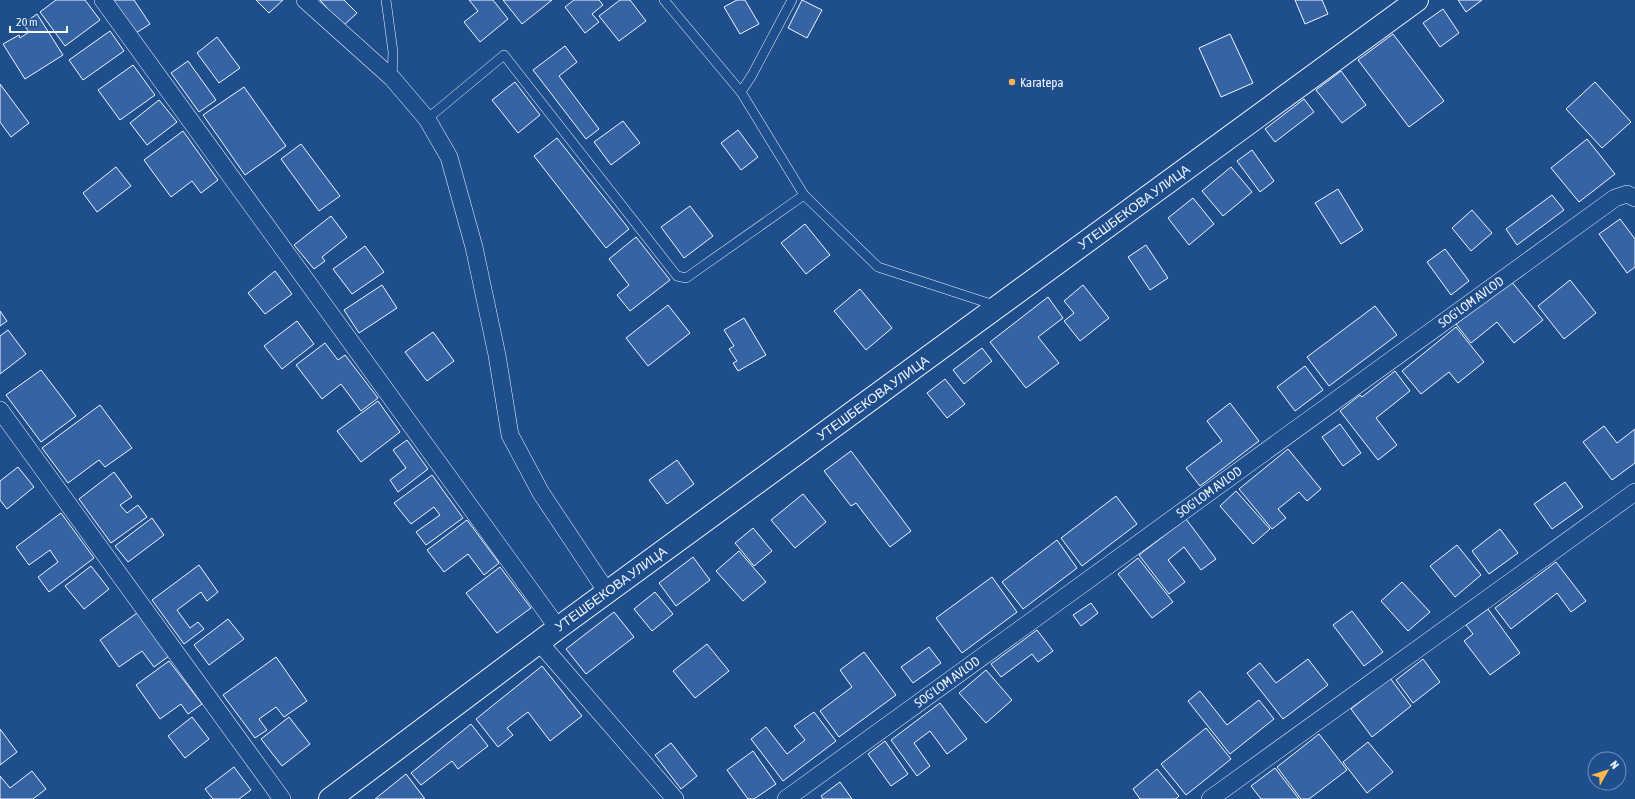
<svg xmlns="http://www.w3.org/2000/svg" width="1635" height="799" font-family="'Asap Condensed',sans-serif">
  <style>
    .building { fill: #3563a3; stroke: #f2f6ff }
    .lines { fill: none; stroke-linecap: round; stroke-linejoin: round }
    .lane-casing { stroke: #f2f6ff; stroke-width: 10 }
    .street-casing { stroke: #f2f6ff; stroke-width: 18 }
    .secondary-casing { stroke: #f2f6ff; stroke-width: 24 }
    .lane { stroke: #1f4e8c; stroke-width: 9 }
    .street { stroke: #1f4e8c; stroke-width: 17 }
    .secondary { stroke: #1f4e8c; stroke-width: 22 }
    .poi-dot { fill: #ffb74d; stroke: #1f4e8c; stroke-width: 1.5 }
    .labels { text-anchor: middle; dominant-baseline: central; stroke-width: 3; stroke-linejoin: round; paint-order: stroke }
    .poi-label { font-size: 13px; fill: #f2f6ff; stroke: #1f4e8c; text-anchor: start }
    .street-label { font-size: 13px; fill: #f2f6ff; stroke: #1f4e8c }
  </style>
  <rect width="100%" height="100%" fill="#1f4e8c"/>
  <g class="building">
    <path d="M56,0H85L100,20L65,46L40,12Z"/>
    <path d="M113,0H134L150,24L136,33Z"/>
    <path d="M256,0H283L269,13Z"/>
    <path d="M320,0H344L357,13L343,26Z"/>
    <path d="M469,0H493L508,19L480,42L464,22L478,11Z"/>
    <path d="M503,0H552L522,24Z"/>
    <path d="M574,0H599L603,5L592,14L599,22L585,33L565,7Z"/>
    <path d="M620,0H630L646,21L619,41L599,16Z"/>
    <path d="M737,0H745L759,24L740,34L724,7Z"/>
    <path d="M802,0L822,10L807,38L788,28Z"/>
    <path d="M1295,0H1322L1328,14L1305,24Z"/>
    <path d="M1458,0H1482L1466,12Z"/>
    <path d="M1443,9L1459,33L1440,47L1423,23Z"/>
    <path d="M37,14L63,55L25,79L3,44L19,35L20,38L29,32L23,24Z"/>
    <path d="M110,31L124,51L83,80L69,60Z"/>
    <path d="M1230,34L1253,83L1221,97L1199,48Z"/>
    <path d="M1393,34L1444,101L1409,127L1358,60Z"/>
    <path d="M217,37L240,68L219,83L197,53Z"/>
    <path d="M565,46L577,62L559,76L599,129L586,139L533,70Z"/>
    <path d="M188,61L216,100L199,112L171,73Z"/>
    <path d="M133,65L155,95L120,120L98,90Z"/>
    <path d="M1341,71L1366,105L1342,123L1316,90Z"/>
    <path d="M515,82L540,115L518,133L492,100Z"/>
    <path d="M1595,82L1631,122L1602,148L1566,109Z"/>
    <path d="M0,84L29,123L11,137L0,122Z"/>
    <path d="M244,87L286,146L245,175L203,115Z"/>
    <path d="M1304,99L1314,112L1275,142L1265,129Z"/>
    <path d="M159,100L177,122L147,145L130,123Z"/>
    <path d="M623,121L640,143L611,165L594,142Z"/>
    <path d="M738,130L758,157L741,170L721,143Z"/>
    <path d="M183,131L218,180L201,193L192,181L171,197L144,160Z"/>
    <path d="M557,138L629,229L606,248L534,156Z"/>
    <path d="M1587,139L1615,174L1579,202L1551,168Z"/>
    <path d="M301,144L340,196L319,211L281,159Z"/>
    <path d="M1252,150L1274,181L1260,192L1237,161Z"/>
    <path d="M116,167L131,186L97,212L83,193Z"/>
    <path d="M1231,167L1252,192L1223,216L1202,191Z"/>
    <path d="M1338,189L1363,230L1341,244L1315,203Z"/>
    <path d="M1552,195L1564,210L1517,245L1506,229Z"/>
    <path d="M1193,198L1214,224L1189,245L1168,218Z"/>
    <path d="M690,206L713,236L684,258L661,227Z"/>
    <path d="M1472,210L1492,233L1471,251L1452,228Z"/>
    <path d="M331,216L347,237L322,257L325,261L314,269L294,245Z"/>
    <path d="M1620,219L1635,239V267L1627,273L1599,234Z"/>
    <path d="M805,224L830,255L806,274L781,243Z"/>
    <path d="M636,237L670,280L630,311L617,295L629,285L609,259Z"/>
    <path d="M1146,245L1168,278L1150,290L1128,257Z"/>
    <path d="M365,246L384,272L352,294L333,269Z"/>
    <path d="M1445,249L1469,281L1451,295L1427,262Z"/>
    <path d="M275,271L292,294L265,314L248,293Z"/>
    <path d="M1570,280L1596,313L1564,339L1538,306Z"/>
    <path d="M1511,281L1543,320L1514,343L1497,322L1471,343L1456,324Z"/>
    <path d="M382,285L397,308L359,333L344,310Z"/>
    <path d="M1083,285L1109,318L1080,341L1064,321L1074,313L1064,301Z"/>
    <path d="M860,289L892,328L866,350L834,311Z"/>
    <path d="M1048,297L1063,318L1038,337L1059,363L1026,388L990,342Z"/>
    <path d="M668,305L690,333L648,366L626,338Z"/>
    <path d="M1375,306L1397,335L1329,386L1307,357Z"/>
    <path d="M0,311L7,321L0,326Z"/>
    <path d="M744,318L766,355L738,371L733,363L737,361L729,349L734,346L724,330Z"/>
    <path d="M297,321L314,344L282,369L264,346Z"/>
    <path d="M1456,327L1484,362L1458,383L1449,372L1421,394L1402,371Z"/>
    <path d="M8,330L26,354L0,374V336Z"/>
    <path d="M433,332L454,361L427,381L405,352Z"/>
    <path d="M325,343L338,360L345,355L378,398L361,411L341,384L322,399L296,365Z"/>
    <path d="M982,348L992,361L964,384L953,370Z"/>
    <path d="M1305,366L1323,390L1295,411L1277,387Z"/>
    <path d="M41,370L76,416L41,442L6,395Z"/>
    <path d="M1395,371L1410,391L1376,418L1397,445L1378,460L1340,411L1360,395L1362,397Z"/>
    <path d="M945,379L965,404L947,418L927,393Z"/>
    <path d="M378,401L400,432L361,462L337,431Z"/>
    <path d="M1230,403L1259,441L1200,486L1186,468L1222,441L1207,421Z"/>
    <path d="M100,405L132,448L105,467L99,460L68,483L42,448Z"/>
    <path d="M1340,424L1361,453L1343,466L1322,437Z"/>
    <path d="M1604,426L1617,443L1635,429V463L1612,480L1583,442Z"/>
    <path d="M407,440L428,469L398,492L390,480L406,468L393,450Z"/>
    <path d="M1288,449L1321,489L1307,501L1299,492L1278,509L1286,518L1272,529L1239,489Z"/>
    <path d="M851,451L911,531L890,547L856,503L851,506L824,471Z"/>
    <path d="M677,460L694,484L667,504L649,480Z"/>
    <path d="M18,467L34,487L7,509L0,500V481Z"/>
    <path d="M114,472L132,497L120,505L127,513L138,505L147,517L111,543L79,499Z"/>
    <path d="M432,475L463,518L426,545L416,532L440,515L434,507L411,524L394,503Z"/>
    <path d="M1565,482L1583,507L1552,529L1534,504Z"/>
    <path d="M1236,491L1270,529L1253,544L1220,506Z"/>
    <path d="M803,494L826,522L795,548L771,520Z"/>
    <path d="M1116,496L1137,524L1082,566L1061,538Z"/>
    <path d="M61,513L94,558L49,592L38,577L58,562L50,550L29,565L16,547Z"/>
    <path d="M152,518L164,535L128,562L115,546Z"/>
    <path d="M1186,519L1216,559L1201,570L1184,547L1168,560L1185,582L1169,594L1139,555Z"/>
    <path d="M467,520L499,563L484,575L468,554L444,572L427,550Z"/>
    <path d="M753,528L772,551L754,566L735,543Z"/>
    <path d="M1500,529L1518,553L1489,574L1472,551Z"/>
    <path d="M1057,540L1077,568L1023,609L1002,582Z"/>
    <path d="M1457,545L1481,575L1455,597L1430,566Z"/>
    <path d="M739,551L766,582L743,601L716,571Z"/>
    <path d="M693,557L710,580L676,606L659,583Z"/>
    <path d="M1138,558L1173,602L1152,618L1118,574Z"/>
    <path d="M1556,562L1586,601L1571,612L1557,593L1511,629L1495,608Z"/>
    <path d="M199,565L218,592L207,601L201,592L177,610L190,628L198,622L204,629L184,644L152,600Z"/>
    <path d="M91,566L109,589L84,609L65,586Z"/>
    <path d="M500,567L531,608L497,633L466,593Z"/>
    <path d="M992,577L1017,612L962,653L936,618Z"/>
    <path d="M1402,582L1430,612L1408,631L1381,601Z"/>
    <path d="M655,592L673,614L652,631L634,609Z"/>
    <path d="M1091,603L1098,613L1081,626L1073,615Z"/>
    <path d="M1488,609L1520,653L1490,675L1464,641L1473,634L1466,625Z"/>
    <path d="M1352,611L1383,652L1364,666L1333,625Z"/>
    <path d="M614,612L634,637L586,674L566,649Z"/>
    <path d="M137,613L169,656L154,667L142,651L119,667L100,640Z"/>
    <path d="M228,619L244,639L209,665L194,645Z"/>
    <path d="M1037,630L1053,651L1038,662L1032,654L1001,677L991,664Z"/>
    <path d="M707,644L729,671L695,698L673,671Z"/>
    <path d="M929,647L941,663L913,683L901,667Z"/>
    <path d="M864,652L896,695L839,737L820,711L852,687L840,670Z"/>
    <path d="M276,657L307,701L284,717L276,707L259,719L267,730L255,738L223,695Z"/>
    <path d="M1308,659L1328,685L1283,719L1247,673L1260,663L1276,683Z"/>
    <path d="M1423,659L1440,682L1413,703L1396,680Z"/>
    <path d="M169,661L202,704L188,714L181,704L160,719L136,685Z"/>
    <path d="M542,666L582,716L550,741L528,712L507,728L513,735L498,747L476,719Z"/>
    <path d="M986,670L1012,700L986,723L959,693Z"/>
    <path d="M1390,678L1411,706L1372,737L1351,709Z"/>
    <path d="M1200,691L1227,725L1259,700L1274,719L1230,754L1188,701Z"/>
    <path d="M940,703L967,739L947,754L930,731L914,743L930,766L917,776L891,740Z"/>
    <path d="M814,712L836,741L783,781L751,739L766,727L787,754L805,740L794,726Z"/>
    <path d="M192,717L209,739L185,758L168,736Z"/>
    <path d="M289,717L310,744L282,766L261,739Z"/>
    <path d="M471,724L488,746L458,769L452,761L421,785L411,773Z"/>
    <path d="M1206,728L1231,759L1186,795L1161,764Z"/>
    <path d="M0,729L17,752L0,765Z"/>
    <path d="M1319,734L1347,770L1309,799H1301L1277,767Z"/>
    <path d="M885,741L908,774L891,786L868,754Z"/>
    <path d="M1368,742L1393,772L1367,793L1343,762Z"/>
    <path d="M671,743L697,776L681,789L655,755Z"/>
    <path d="M753,751L776,784L754,799H748L727,770Z"/>
    <path d="M234,767L251,790L239,799H213L205,789Z"/>
    <path d="M1275,768L1299,799H1261L1251,786Z"/>
    <path d="M1157,769L1179,796L1176,799H1140L1133,789Z"/>
    <path d="M32,771L46,789L33,799H0V776L10,788Z"/>
    <path d="M406,774L425,799H375Z"/>
    <path d="M840,782L852,799H823L821,796Z"/>
  </g>
  <g class="lines">
    <defs>
      <g id="lane">
        <path d="M386,0L393,52L392,78"/>
        <path d="M664,0L741,92"/>
        <path d="M792,0L752,75L741,92L804,195L878,267L997,306"/>
        <path d="M427,119L504,55L677,276L686,278L804,195"/>
      </g>
      <g id="street">
        <path d="M103,0L558,628"/>
        <path d="M305,0L392,78L427,119L449,157L474,247L497,355L510,435L541,493L607,592"/>
        <path d="M0,410L282,799"/>
        <path d="M539,642L675,799"/>
        <path d="M786,799L1615,198L1627,194L1635,198"/>
        <path d="M1210,799L1635,492"/>
      </g>
      <path id="secondary" d="M330,799L558,628L1417,0"/>
    </defs>
    <use href="#lane" class="lane-casing"/>
    <use href="#street" class="street-casing"/>
    <use href="#secondary" class="secondary-casing"/>
    <use href="#lane" class="lane"/>
    <use href="#street" class="street"/>
    <use href="#secondary" class="secondary"/>
  </g>
  <circle class="poi-dot" cx="1012" cy="82" r="4"/>
  <g class="labels">
    <g class="poi-label">
      <text x="1020" y="82">Karatepa</text>
    </g>
    <g class="street-label">
      <text transform="translate(1134 207) rotate(-36)">УТЕШБЕКОВА УЛИЦА</text>
      <text transform="translate(1471 302) rotate(-36)">SOG'LOM AVLOD</text>
      <text transform="translate(873 398) rotate(-36)">УТЕШБЕКОВА УЛИЦА</text>
      <text transform="translate(1209 492) rotate(-36)">SOG'LOM AVLOD</text>
      <text transform="translate(611 589) rotate(-36)">УТЕШБЕКОВА УЛИЦА</text>
      <text transform="translate(947 682) rotate(-36)">SOG'LOM AVLOD</text>
    </g>
  </g>
  <g transform="translate(1607 771) rotate(51)"><circle r="19" fill="#1f4e8c" stroke="#7391ba"/>
  <path d="M0-3L7 15L0 10L-7 15Z" fill="#ffb74d"/>
  <text y="-6" font-size="11" font-weight="bold" text-anchor="middle" fill="#f2f6ff">N</text>
  </g>
  <path d="M10 26v6h57v-6" fill="none" stroke="#f2f6ff" stroke-width="2"/>
  <text x="16" y="26" font-size="12" fill="#f2f6ff" stroke="#1f4e8c" stroke-width="3" paint-order="stroke">20 m</text>
</svg>
